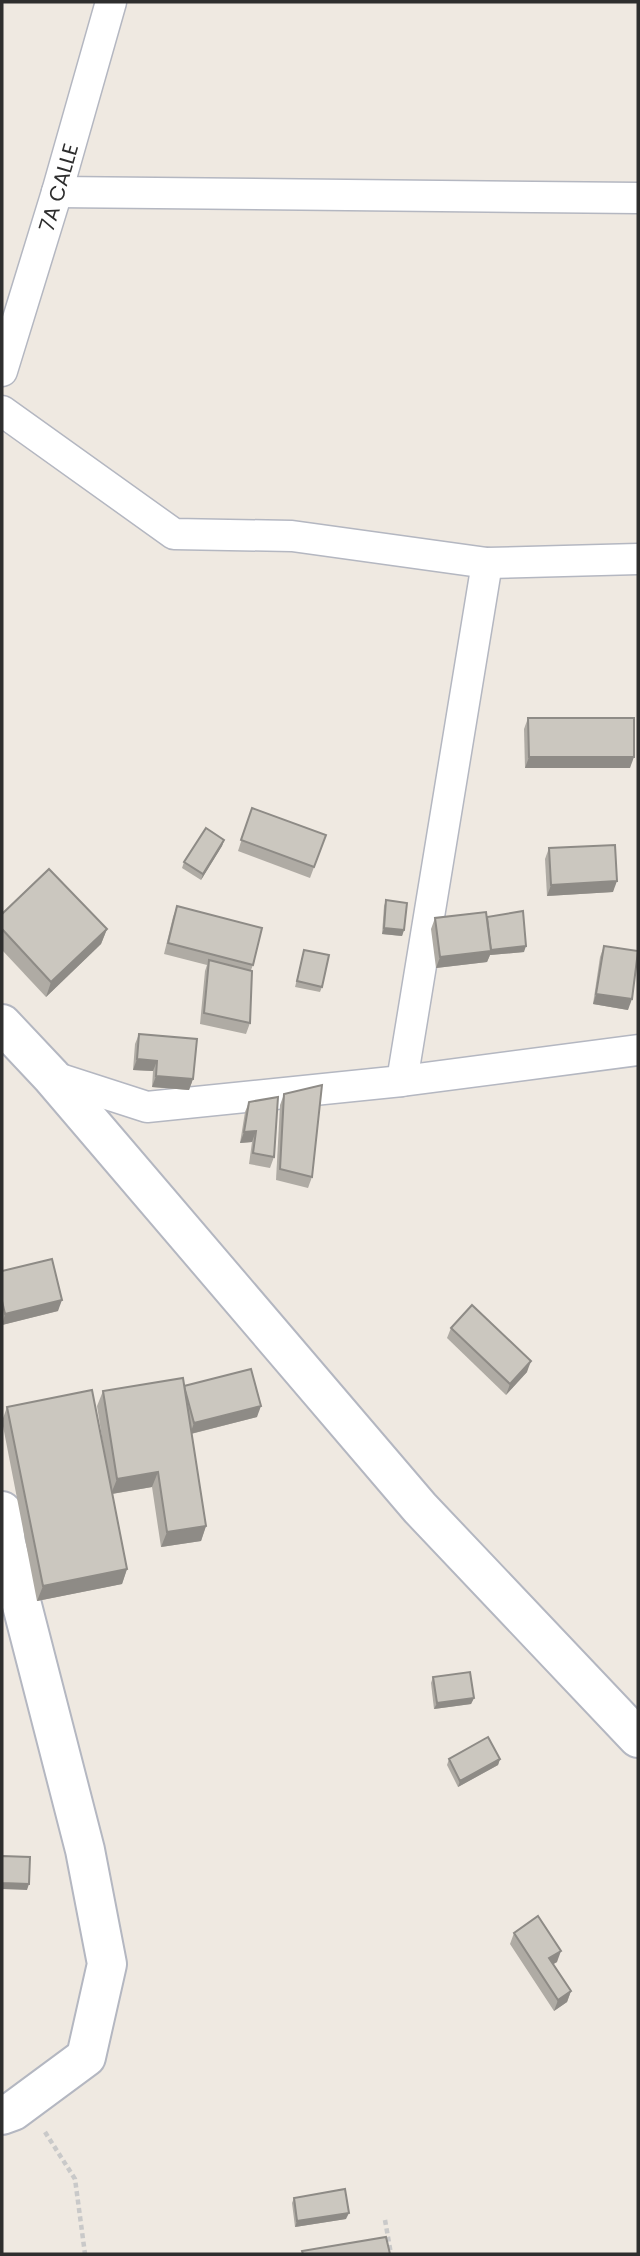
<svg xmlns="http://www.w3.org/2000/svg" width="640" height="2256" font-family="Poppins,sans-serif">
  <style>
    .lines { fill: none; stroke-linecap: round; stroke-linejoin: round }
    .street-casing { stroke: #b4b7c1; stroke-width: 33 }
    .secondary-casing { stroke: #b4b7c1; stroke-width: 42 }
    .path { stroke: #c9c9c9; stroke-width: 4.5; stroke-dasharray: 5 3.5; stroke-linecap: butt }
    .street { stroke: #fff; stroke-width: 30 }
    .secondary { stroke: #fff; stroke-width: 38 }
    .wall { fill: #afaba4 }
    .shaded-wall { fill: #8e8b86 }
    .building { fill: #cbc7bf; stroke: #8e8b86; stroke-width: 2 }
    .labels { text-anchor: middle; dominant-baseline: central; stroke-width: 6; stroke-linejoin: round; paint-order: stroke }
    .street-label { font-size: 21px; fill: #2e2e2e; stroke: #fff }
  </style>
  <rect width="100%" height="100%" fill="#efe9e1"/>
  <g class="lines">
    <defs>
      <g id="street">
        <path d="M57,192L638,198"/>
        <path id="s1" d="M2,371L57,192L111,2"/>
        <path d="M2,411L174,534L292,536L487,563L638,559"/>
        <path d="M51,1076L147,1107L402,1081L638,1050"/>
        <path d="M402,1081L487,563"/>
      </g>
      <g id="secondary">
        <path d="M2,1024L51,1076L420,1508L638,1738"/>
        <path d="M2,1511L6,1543L85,1850L107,1964L86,2057L13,2111L2,2115"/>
      </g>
    </defs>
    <use href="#street" class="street-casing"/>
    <use href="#secondary" class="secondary-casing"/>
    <g class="path">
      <path d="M45,2132L75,2179L85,2254"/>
      <path d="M385,2220L391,2254"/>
    </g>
    <use href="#street" class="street"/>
    <use href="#secondary" class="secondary"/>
  </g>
  <g class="wall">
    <path d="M528,718L630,768H525L524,729Z"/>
    <path d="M252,808L326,835L310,878L238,851Z"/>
    <path d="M224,840L222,846L201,880L182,868L184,862Z"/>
    <path d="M549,848L613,892L547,896L545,859Z"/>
    <path d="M386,900L404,930L402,936L382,934L384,906Z"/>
    <path d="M177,906L253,965L251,970L250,1023L246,1034L200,1024L205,971L207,965L164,954L173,917Z"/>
    <path d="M2,914L107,929L101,944L46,997L2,950Z"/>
    <path d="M487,917L524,952L490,955L487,962L436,968L431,929L435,918Z"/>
    <path d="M604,946L628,1010L593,1004L600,957Z"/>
    <path d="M304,950L322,987L320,992L295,987Z"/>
    <path d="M139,1034L193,1079L189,1090L152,1087L153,1071L133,1070L135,1044Z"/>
    <path d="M284,1094L312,1177L308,1188L276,1180L280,1105Z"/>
    <path d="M249,1102L274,1157L270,1168L249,1164L252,1142L240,1143L245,1112Z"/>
    <path d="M2,1271L58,1311L2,1325Z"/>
    <path d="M451,1328L527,1372L506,1395L447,1338Z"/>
    <path d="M184,1387L257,1417L191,1434L206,1526L201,1541L161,1547L152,1487L112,1494L127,1569L122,1584L37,1601L2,1421L7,1407L107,1469L97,1406L103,1391Z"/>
    <path d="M433,1677L474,1698L471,1704L434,1709L431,1683Z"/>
    <path d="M449,1759H500L498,1765L458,1787L447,1765Z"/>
    <path d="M514,1933L557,1962L553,1964L571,1991L567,2002L554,2011L510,1944Z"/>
    <path d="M294,2198L346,2219L295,2227L292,2203Z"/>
  </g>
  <g class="shaded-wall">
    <path d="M529,757H634L630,768H525Z"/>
    <path d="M224,840L222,846L201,880L203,874Z"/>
    <path d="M617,881L613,892L547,896L551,885Z"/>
    <path d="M384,928L404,930L402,936L382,934Z"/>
    <path d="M107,929L101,944L46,997L51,982Z"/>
    <path d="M526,946L524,952L490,955L487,962L436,968L440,957L490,950Z"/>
    <path d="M596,994L632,999L628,1010L593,1004Z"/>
    <path d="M137,1059L157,1061L153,1071L133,1070Z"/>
    <path d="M156,1076L193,1079L189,1090L152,1087Z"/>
    <path d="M256,1131L252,1142L240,1143L244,1132Z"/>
    <path d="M62,1300L58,1311L2,1325L5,1314Z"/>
    <path d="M531,1361L527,1372L506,1395L510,1384Z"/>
    <path d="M261,1406L257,1417L190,1434L194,1423Z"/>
    <path d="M158,1472L152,1487L111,1494L117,1479Z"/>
    <path d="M206,1526L201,1541L161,1547L167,1532Z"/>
    <path d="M127,1569L122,1584L37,1601L43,1586Z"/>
    <path d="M474,1698L471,1704L434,1709L437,1703Z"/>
    <path d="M500,1759L498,1765L458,1787L460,1781Z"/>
    <path d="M2,1883L29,1884L27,1890L2,1889Z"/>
    <path d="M561,1951L557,1962L545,1969L549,1958Z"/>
    <path d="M571,1991L567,2002L554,2011L558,2000Z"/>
    <path d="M349,2213L346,2219L295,2227L297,2221Z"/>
  </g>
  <g class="building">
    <path d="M528,718H634V757H529Z"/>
    <path d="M252,808L326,835L314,867L241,840Z"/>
    <path d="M206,828L224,840L203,874L184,862Z"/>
    <path d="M615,845L617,881L551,885L549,848Z"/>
    <path d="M49,869L107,929L51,982L2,929V914Z"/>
    <path d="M386,900L407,903L404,930L384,928Z"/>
    <path d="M177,906L262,928L253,965L168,943Z"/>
    <path d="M523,911L526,946L491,950L487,917Z"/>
    <path d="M486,912L491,951L440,957L435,918Z"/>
    <path d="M604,946L638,951L632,999L596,994Z"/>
    <path d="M304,950L329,955L322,987L297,981Z"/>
    <path d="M209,960L252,971L250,1023L204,1013Z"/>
    <path d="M139,1034L197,1039L193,1079L156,1076L157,1061L137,1059Z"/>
    <path d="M322,1085L312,1177L280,1169L284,1094Z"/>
    <path d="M278,1097L274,1157L253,1153L256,1131L244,1132L249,1102Z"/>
    <path d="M52,1259L62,1300L5,1314L2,1301V1271Z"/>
    <path d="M472,1305L531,1361L510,1384L451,1328Z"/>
    <path d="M251,1369L261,1406L194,1423L184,1386Z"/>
    <path d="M183,1378L206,1526L167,1532L158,1472L117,1479L103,1391Z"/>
    <path d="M92,1390L127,1569L43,1586L7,1407Z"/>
    <path d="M470,1672L474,1698L437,1703L433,1677Z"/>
    <path d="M488,1737L500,1759L460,1781L449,1759Z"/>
    <path d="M2,1856L30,1857L29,1884L2,1883Z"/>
    <path d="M538,1916L561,1951L549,1958L571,1991L558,2000L514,1933Z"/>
    <path d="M345,2189L349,2213L297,2221L294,2198Z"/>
    <path d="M386,2237L390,2254H303L302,2251Z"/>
  </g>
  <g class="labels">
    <g class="street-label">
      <text stroke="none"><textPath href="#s1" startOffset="192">7A CALLE</textPath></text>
    </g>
  </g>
  <rect width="640" height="2256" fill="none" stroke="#2e2e2e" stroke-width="7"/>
</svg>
